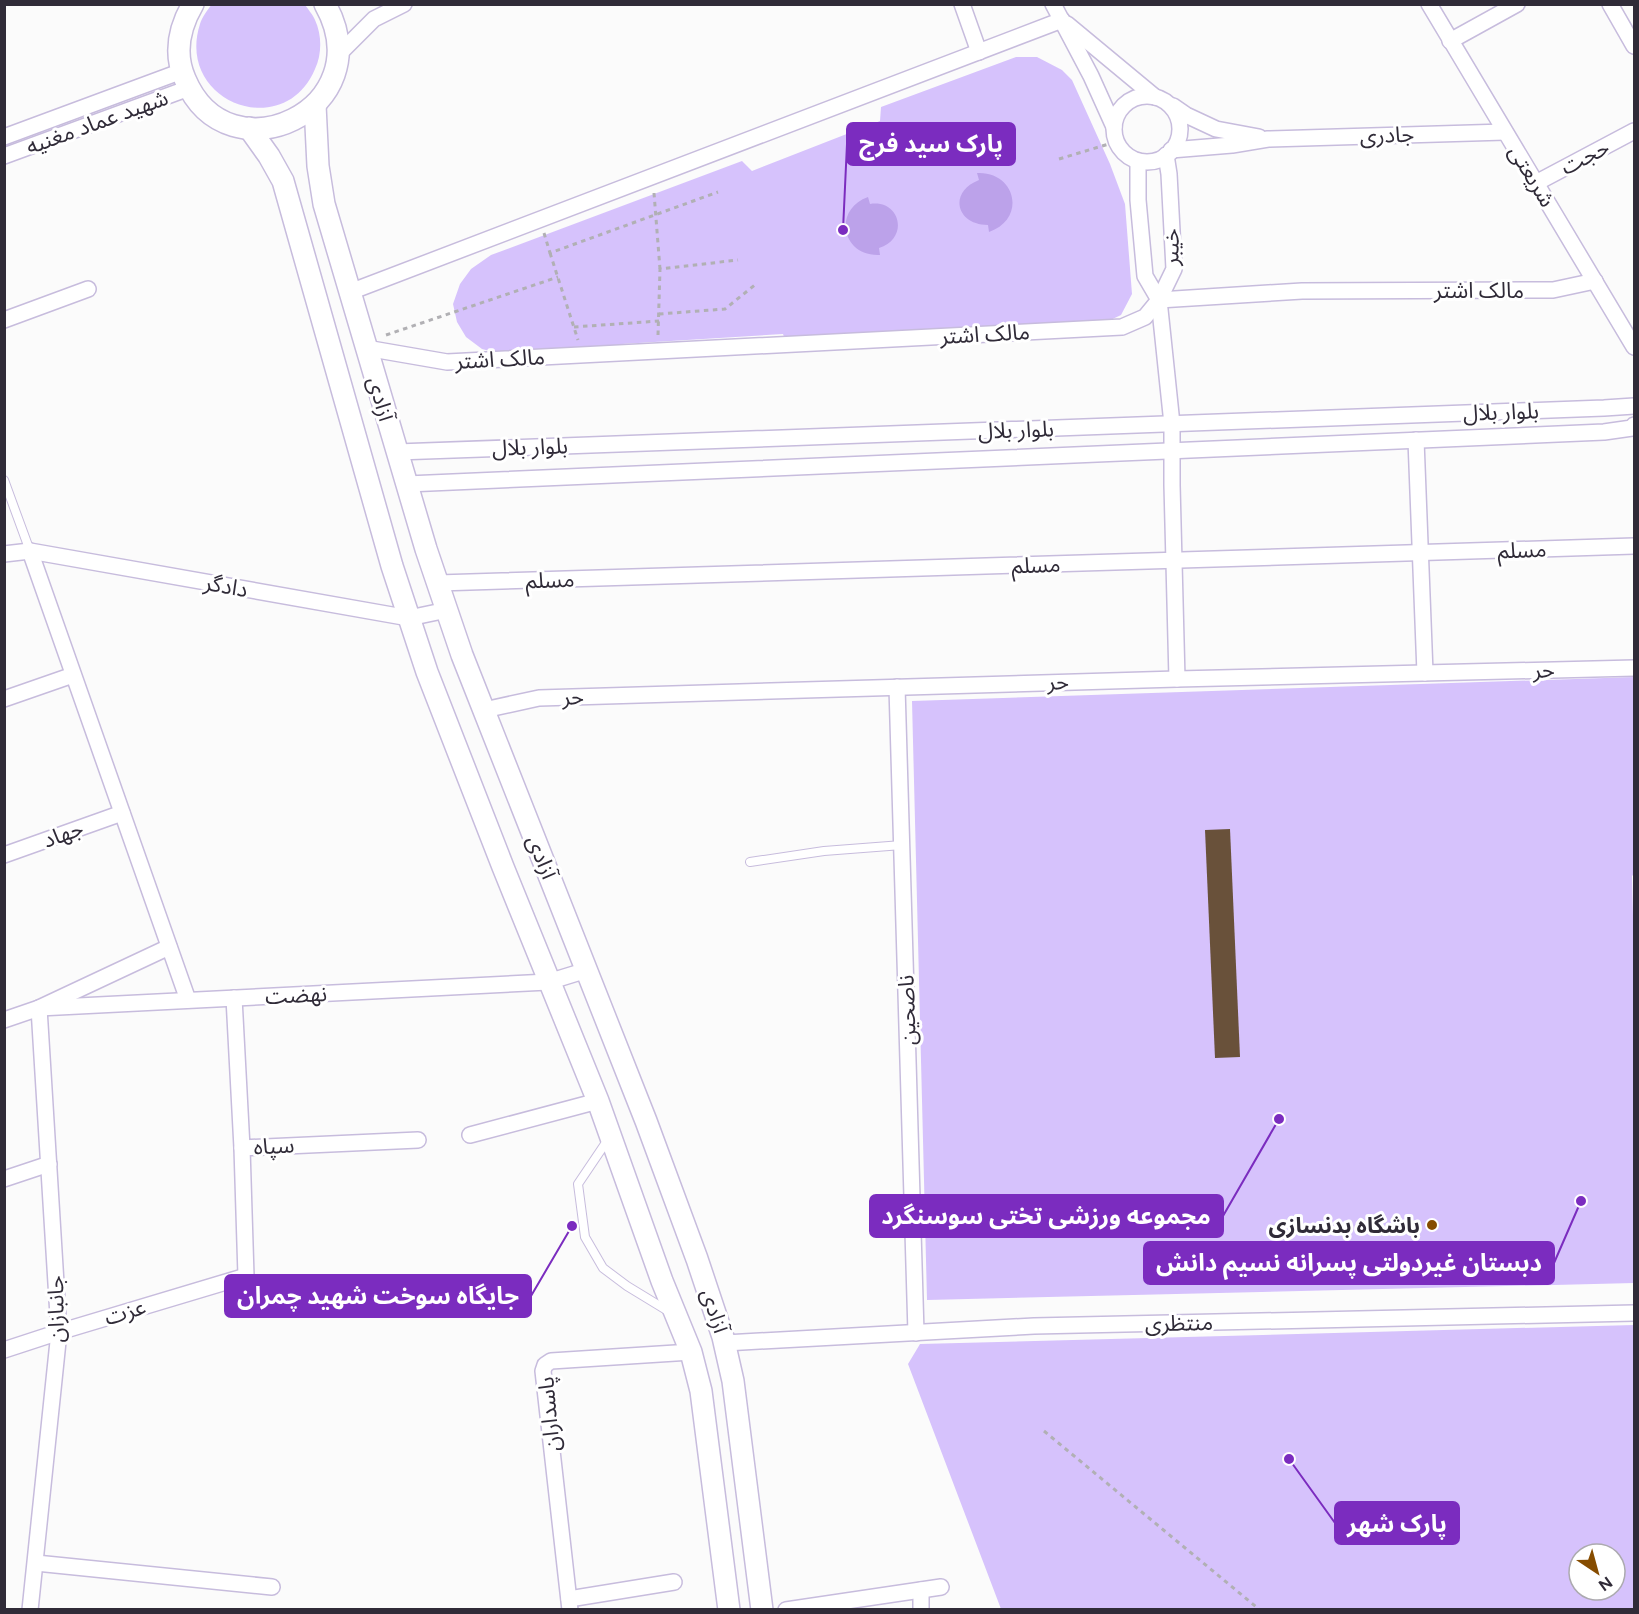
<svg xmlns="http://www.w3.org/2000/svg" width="1639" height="1614" font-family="Figtree,'Noto Sans Arabic',sans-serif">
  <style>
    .green { fill: #d6c2fc; fill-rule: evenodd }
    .water { fill: #bca2ea }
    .building { fill: #69513a }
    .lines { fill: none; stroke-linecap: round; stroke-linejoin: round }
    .service-casing { stroke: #c7bcdd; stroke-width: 10 }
    .minor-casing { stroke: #c7bcdd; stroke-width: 18 }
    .secondary-casing { stroke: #c7bcdd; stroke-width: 24 }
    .path { stroke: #b1b0b4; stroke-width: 3; stroke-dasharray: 4.5 4.5; stroke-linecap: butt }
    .service { stroke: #fff; stroke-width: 8 }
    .minor { stroke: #fff; stroke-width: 15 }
    .secondary { stroke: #fff; stroke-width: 21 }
    .poi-dot { fill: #864c00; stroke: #fff; stroke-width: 2 }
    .labels { text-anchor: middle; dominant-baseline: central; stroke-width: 6; stroke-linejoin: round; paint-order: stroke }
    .street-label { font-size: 22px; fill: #302b38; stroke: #fff }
    .poi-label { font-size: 22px; font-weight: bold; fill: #302b38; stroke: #fff; text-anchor: end }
    .leader { fill: none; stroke: #7b2cbf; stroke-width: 2 }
    .callout-dot { fill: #7b2cbf; stroke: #fff; stroke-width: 2 }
    .callout { fill: #7b2cbf; stroke: #7b2cbf; stroke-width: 2 }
    .callout-label { font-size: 24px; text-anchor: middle; font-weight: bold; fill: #fff }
  </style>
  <rect width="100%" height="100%" fill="#fbfbfb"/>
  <g class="green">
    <path d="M212,4L305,5C308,9 313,15 315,20C322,35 322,54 315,69C284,143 175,102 200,24C202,17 207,11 212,4Z"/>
    <path d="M1016,57H1037L1062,70L1072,80L1110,164L1125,204L1132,294L1121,315L1102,324L786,342L783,334L622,344V350L505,355L482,349L466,337L457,322L453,304L460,284L471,269L491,255L742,161L752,171L880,121L881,107Z"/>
    <path d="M1634,677V874L1632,876L1634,956V1283L927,1300L912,701Z"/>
    <path d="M1634,1325V1609H1001L908,1364L920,1344ZM1579,1554H1615V1590H1579Z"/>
  </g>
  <g class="water">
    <path d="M977,173C1016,171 1027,219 989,232L988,225C956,225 948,192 979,180Z"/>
    <path d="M868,197L870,204C900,199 910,238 879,248L880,255C842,257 832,210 868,197Z"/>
  </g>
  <path class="building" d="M1230,829L1240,1057L1215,1058L1205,830Z"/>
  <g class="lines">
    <defs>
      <g id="service">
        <path d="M4,480L30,551"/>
        <path d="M750,862L824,851L902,845"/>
        <path d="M607,1141L578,1184L585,1237L603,1268L627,1286L668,1311"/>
      </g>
      <g id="minor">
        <path d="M962,4L979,52"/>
        <path d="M1053,4L1091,76L1114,127"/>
        <path d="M1429,4L1634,347"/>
        <path d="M1610,4L1634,46"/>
        <path d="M1067,24L1155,97"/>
        <path d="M1450,41L1517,4"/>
        <path d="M339,54L374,19L404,4"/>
        <circle cx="1147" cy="129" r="33"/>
        <path d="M1173,106L1186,115L1216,129L1259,137"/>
        <path d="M4,137L182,71"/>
        <path d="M1171,150L1232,145L1268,139L1505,132"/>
        <path d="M4,156L189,88"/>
        <path d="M1138,161V200L1145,276L1159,300L1172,424V485L1177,679"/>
        <path d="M1536,183L1634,131"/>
        <path d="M350,292L1062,20"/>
        <path d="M1159,300L1302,291L1553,290L1595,281"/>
        <path d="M4,320L88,289"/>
        <path d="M366,348L447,362L1122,327L1145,317L1159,300L1174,269L1169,174L1166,155"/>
        <path d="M1416,440L1425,673"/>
        <path d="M397,452L1604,408L1634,406"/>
        <path d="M407,484L1604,432L1632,428L1634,425"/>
        <path d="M30,551L188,1000"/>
        <path d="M4,554L30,551L409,618L447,610"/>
        <path d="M438,583L1634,546"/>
        <path d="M897,687L916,1333"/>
        <path d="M4,699L73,675"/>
        <path d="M484,710L539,698L1177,679L1634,668"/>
        <path d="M4,855L122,813"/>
        <path d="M234,998L242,1148L418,1140"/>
        <path d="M4,1020L39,1008L548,982L587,970"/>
        <path d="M470,1135L598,1101"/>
        <path d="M4,1179L49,1164"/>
        <path d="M725,1343L1034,1326L1634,1313"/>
        <path d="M4,1350L59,1332L246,1276L242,1148"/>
        <path d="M36,1563L272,1587"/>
        <path d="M921,1590V1610"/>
        <path d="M569,1599L674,1582"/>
        <path d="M30,1610L59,1332L39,1008L169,947"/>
        <path d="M570,1610L543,1371L545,1365L551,1361L691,1352"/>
        <path d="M786,1610L941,1587"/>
      </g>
      <g id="secondary">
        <path d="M193,4C179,28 174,54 185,79C228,182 384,109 325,4"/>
        <path d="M315,105L318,166L324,204L426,549L462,655L646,1121L697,1259L723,1337L733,1381L762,1610"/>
        <path d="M249,128L269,156L283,181L392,566L427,672L503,867L598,1101L662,1281L691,1352L701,1391L729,1610"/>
      </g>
    </defs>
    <use href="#service" class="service-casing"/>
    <use href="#minor" class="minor-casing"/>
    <use href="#secondary" class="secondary-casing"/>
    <g class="path">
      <path d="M1059,159L1112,143"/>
      <path d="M654,193L660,269"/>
      <path d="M544,233L550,253L718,192"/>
      <path d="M550,253L578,340"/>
      <path d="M659,314L725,309L756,284"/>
      <path d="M574,327L659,321"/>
      <path d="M386,335L558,277"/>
      <path d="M658,335L660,269L738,260"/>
      <path d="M1044,1431L1260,1610"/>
    </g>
    <use href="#service" class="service"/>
    <use href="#minor" class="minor"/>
    <use href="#secondary" class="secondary"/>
  </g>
  <circle class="poi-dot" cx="1432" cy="1225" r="6"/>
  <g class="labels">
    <g class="street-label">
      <text transform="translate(97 122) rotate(-20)">شهید عماد مغنیه</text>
      <text transform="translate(1387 135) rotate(-2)">جادری</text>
      <text transform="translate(1585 157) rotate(-27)">حجت</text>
      <text transform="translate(1532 176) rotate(59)">شریعتی</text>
      <text transform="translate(1171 247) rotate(-89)">خیبر</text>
      <text x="1479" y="290">مالک اشتر</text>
      <text transform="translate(985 334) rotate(-3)">مالک اشتر</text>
      <text transform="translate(500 359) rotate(-3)">مالک اشتر</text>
      <text transform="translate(381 399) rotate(74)">آزادی</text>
      <text transform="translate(1501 412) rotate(-2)">بلوار بلال</text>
      <text transform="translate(1016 430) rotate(-2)">بلوار بلال</text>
      <text transform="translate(530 447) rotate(-2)">بلوار بلال</text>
      <text transform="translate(1522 550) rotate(-2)">مسلم</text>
      <text transform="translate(1036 565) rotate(-2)">مسلم</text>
      <text transform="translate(550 580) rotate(-2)">مسلم</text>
      <text transform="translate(226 586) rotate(10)">دادگر</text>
      <text transform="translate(1544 670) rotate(-1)">حر</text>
      <text transform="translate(1058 682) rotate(-2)">حر</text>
      <text transform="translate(573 697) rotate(-2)">حر</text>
      <text transform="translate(63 834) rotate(-20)">جهاد</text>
      <text transform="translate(542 857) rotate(68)">آزادی</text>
      <text transform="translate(296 995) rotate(-3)">نهضت</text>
      <text transform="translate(907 1010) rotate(-92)">ناصحین</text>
      <text transform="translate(274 1146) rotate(-3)">سپاه</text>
      <text transform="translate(56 1309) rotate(-91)">جانبازان</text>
      <text transform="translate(715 1311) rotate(72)">آزادی</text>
      <text transform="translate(125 1312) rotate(-17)">عزت</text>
      <text transform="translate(1179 1323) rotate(-1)">منتظری</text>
      <text transform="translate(549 1414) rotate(-95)">پاسداران</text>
    </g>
    <g class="poi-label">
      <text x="1420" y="1225">باشگاه بدنسازی</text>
    </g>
  </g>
  <path class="leader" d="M843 230L847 144M1279 1119L1223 1216M1581 1201L1554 1263M572 1226L531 1296M1289 1459L1335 1523"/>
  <g class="callout-dot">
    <circle cx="843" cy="230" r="6"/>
    <circle cx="1279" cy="1119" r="6"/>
    <circle cx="1581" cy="1201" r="6"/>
    <circle cx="572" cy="1226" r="6"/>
    <circle cx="1289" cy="1459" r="6"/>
  </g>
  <g class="callout">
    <rect x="847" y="123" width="168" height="42" rx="6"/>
    <rect x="870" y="1195" width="353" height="42" rx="6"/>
    <rect x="1144" y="1242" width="410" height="42" rx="6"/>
    <rect x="225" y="1275" width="306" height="42" rx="6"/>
    <rect x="1335" y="1502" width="124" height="42" rx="6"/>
  </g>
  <g class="callout-label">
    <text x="931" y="152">پارک سید فرج</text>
    <text x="1046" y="1224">مجموعه ورزشی تختی سوسنگرد</text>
    <text x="1349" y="1271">دبستان غیردولتی پسرانه نسیم دانش</text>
    <text x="378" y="1304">جایگاه سوخت شهید چمران</text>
    <text x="1397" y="1532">پارک شهر</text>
  </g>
  <rect width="1639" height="1614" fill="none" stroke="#302b38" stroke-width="12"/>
  <g transform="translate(1597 1572) rotate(144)"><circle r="28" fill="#ffffff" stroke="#acaaaf" stroke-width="1.5"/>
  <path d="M0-4.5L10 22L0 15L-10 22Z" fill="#864c00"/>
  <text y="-9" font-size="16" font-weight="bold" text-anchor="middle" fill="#302b38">N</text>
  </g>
</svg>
